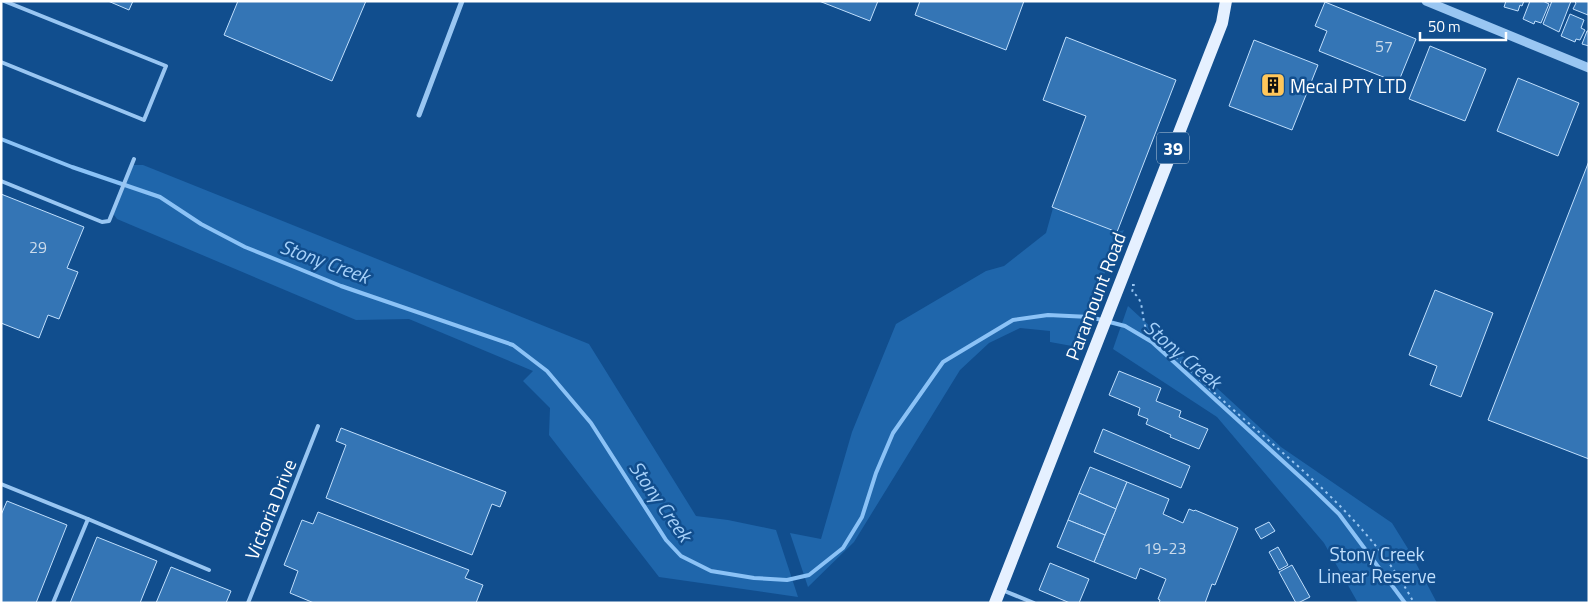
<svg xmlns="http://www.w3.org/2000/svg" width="1590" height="604" font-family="'Titillium Web',sans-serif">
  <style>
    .green { fill: #1f66ab }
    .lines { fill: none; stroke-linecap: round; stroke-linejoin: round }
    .stream { stroke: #8bc2f6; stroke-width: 4 }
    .building { fill: #3475b5; stroke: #c0dffd }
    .path { stroke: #99c6f2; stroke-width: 2; stroke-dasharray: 2.5 4; stroke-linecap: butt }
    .service { stroke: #99c6f2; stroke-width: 4 }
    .minor { stroke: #99c6f2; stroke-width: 5 }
    .tertiary { stroke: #99c6f2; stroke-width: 9 }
    .primary { stroke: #e5f0ff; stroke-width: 12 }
    .labels { text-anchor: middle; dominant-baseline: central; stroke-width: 5; stroke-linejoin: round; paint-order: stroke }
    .number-label { font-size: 16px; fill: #ccdcec }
    .shield { fill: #114e8e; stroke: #b8cadd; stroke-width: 1 }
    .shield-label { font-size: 18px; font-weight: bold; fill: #fff }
    .poi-label { font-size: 19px; fill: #fff; stroke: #114e8e; text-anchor: start }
    .street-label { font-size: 19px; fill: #fff; stroke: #114e8e }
    .park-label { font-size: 19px; fill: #c0dffd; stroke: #114e8e }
    .water-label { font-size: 20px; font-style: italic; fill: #a5d0f9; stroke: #114e8e }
  </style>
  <rect width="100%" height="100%" fill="#114e8e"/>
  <g class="green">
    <path d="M131,165H143L589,344L696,516L728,520L776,530L798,597L659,577L549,435L550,408L523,381L533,371L409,319L356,320L117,219L112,212Z"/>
    <path d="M1053,208L1117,232L1124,230L1072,346L1050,342V331L1020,328L989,343L960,370L854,542L808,587L790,533L821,539L852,432L896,324L986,271L1004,266L1046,233Z"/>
    <path d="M1128,306L1281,447L1392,523L1410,552L1437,603H1358L1324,543L1217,417L1113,349Z"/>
  </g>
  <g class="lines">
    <path class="stream" d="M1,139L72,167L160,197L201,224L245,247L297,268L341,286L513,345L547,371L591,423L666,540L681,556L711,571L754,578L787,580L809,575L843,548L862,517L876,473L893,433L943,362L1013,320L1048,315L1090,317L1125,326L1152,342L1309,485L1339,514L1405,603"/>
  </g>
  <g class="building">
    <path d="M108,1H133L129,10Z"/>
    <path d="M238,1H366L332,81L224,35Z"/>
    <path d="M819,1H878L870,21Z"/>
    <path d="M920,1H1024L1006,50L915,15Z"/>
    <path d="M1506,1H1524L1522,6L1520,5L1518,11L1504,7Z"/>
    <path d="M1530,1H1543L1549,4L1541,23L1535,21L1534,24L1523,19Z"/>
    <path d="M1552,1H1571L1559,32L1543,24Z"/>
    <path d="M1574,1H1589L1588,15L1573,9L1576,3Z"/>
    <path d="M1325,2L1416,39L1398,83L1319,51L1327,31L1315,26Z"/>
    <path d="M1570,14L1584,20L1581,28L1585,30L1580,40L1576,39L1575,42L1561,36Z"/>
    <path d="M1587,31H1589V46L1582,44Z"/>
    <path d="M1066,37L1176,80L1117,232L1052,207L1086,116L1043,100Z"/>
    <path d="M1254,40L1318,65L1292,130L1229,106Z"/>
    <path d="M1430,46L1486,69L1465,121L1409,99Z"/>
    <path d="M1518,78L1579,103L1558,156L1497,131Z"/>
    <path d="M1589,161V459L1488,420Z"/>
    <path d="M1,194L84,227L67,268L78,272L59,319L48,315L39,338L1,323Z"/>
    <path d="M1435,290L1493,313L1461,397L1430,385L1437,366L1409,355Z"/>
    <path d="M1119,371L1161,388L1156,401L1181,411L1179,417L1208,429L1199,449L1170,437L1171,435L1146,424L1148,419L1138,415L1140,408L1109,395Z"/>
    <path d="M341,428L506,492L500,507L492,504L472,555L326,498L346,445L336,441Z"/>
    <path d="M1103,429L1190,466L1181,488L1094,452Z"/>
    <path d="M1090,467L1127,482L1116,509L1079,493Z"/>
    <path d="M1127,482L1169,499L1163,514L1183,523L1189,509L1194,511L1195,510L1238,528L1215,585L1212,584L1205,603H1159L1160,600L1158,599L1166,579L1140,568L1136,579L1094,562Z"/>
    <path d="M1079,493L1116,509L1105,535L1068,520Z"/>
    <path d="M7,501L67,525L36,603H1V515Z"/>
    <path d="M318,512L469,570L465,578L483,585L476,603H314L290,593L298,571L284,565L302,520L313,524Z"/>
    <path d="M1068,520L1105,535L1094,562L1057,547Z"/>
    <path d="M1269,522L1275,531L1261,539L1255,529Z"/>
    <path d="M97,537L157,561L140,603H70Z"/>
    <path d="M1278,547L1288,565L1279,570L1269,552Z"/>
    <path d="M1050,563L1089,579L1079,603H1070L1039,590Z"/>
    <path d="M1292,565L1310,597L1298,603H1296L1279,572Z"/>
    <path d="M171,567L231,591L226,603H156Z"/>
  </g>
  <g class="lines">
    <path class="path" d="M1132,285H1134L1132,292C1146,300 1140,318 1147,330C1177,358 1206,386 1237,413C1301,469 1373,526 1414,603"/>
    <g class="service">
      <path d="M1,62L144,120L166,66L4,1"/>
      <path d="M1,181L102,222L109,221L134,159"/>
      <path d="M1,484L88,519"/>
      <path d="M1002,590L1034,603"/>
      <path d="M53,603L88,519L209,570"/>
      <path d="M248,603L318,426"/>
    </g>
    <path class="minor" d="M419,115L462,1"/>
    <path class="tertiary" d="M1426,1L1589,68"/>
    <path class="primary" d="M995,603L1222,23L1226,1"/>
  </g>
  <defs>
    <symbol id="building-square" viewBox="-11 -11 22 22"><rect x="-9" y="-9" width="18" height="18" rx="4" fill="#ffc75b" stroke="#114e8e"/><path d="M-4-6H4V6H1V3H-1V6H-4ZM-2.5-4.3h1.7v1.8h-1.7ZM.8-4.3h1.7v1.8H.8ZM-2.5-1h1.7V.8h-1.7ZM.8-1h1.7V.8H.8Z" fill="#111"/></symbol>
  </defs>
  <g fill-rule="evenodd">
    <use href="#building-square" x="1259" y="71" width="28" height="28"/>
  </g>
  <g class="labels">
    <g class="number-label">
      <text x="1384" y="46">57</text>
      <text x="38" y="247">29</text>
      <text x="1165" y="548">19-23</text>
    </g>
    <rect class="shield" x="1157" y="132.5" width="32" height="31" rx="4"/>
    <g class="shield-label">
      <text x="1173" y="148">39</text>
    </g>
    <g class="poi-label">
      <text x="1290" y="85">Mecal PTY LTD</text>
    </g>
    <g class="street-label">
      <text transform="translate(1095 296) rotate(-69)">Paramount Road</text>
      <text transform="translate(270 509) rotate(-68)">Victoria Drive</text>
    </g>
    <g class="park-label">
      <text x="1377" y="553">Stony Creek<tspan x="1377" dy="22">Linear Reserve</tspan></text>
    </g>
    <g class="water-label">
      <text transform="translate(325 261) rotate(20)">Stony Creek</text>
      <text transform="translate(1183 354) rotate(40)">Stony Creek</text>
      <text transform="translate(661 501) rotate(55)">Stony Creek</text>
    </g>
  </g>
  <rect width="1590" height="604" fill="none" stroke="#ffffff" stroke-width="5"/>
  <path d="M1420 32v8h86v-8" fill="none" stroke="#ffffff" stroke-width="2.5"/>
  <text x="1428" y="32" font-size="15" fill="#ffffff" stroke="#114e8e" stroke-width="4" paint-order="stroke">50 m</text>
</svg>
